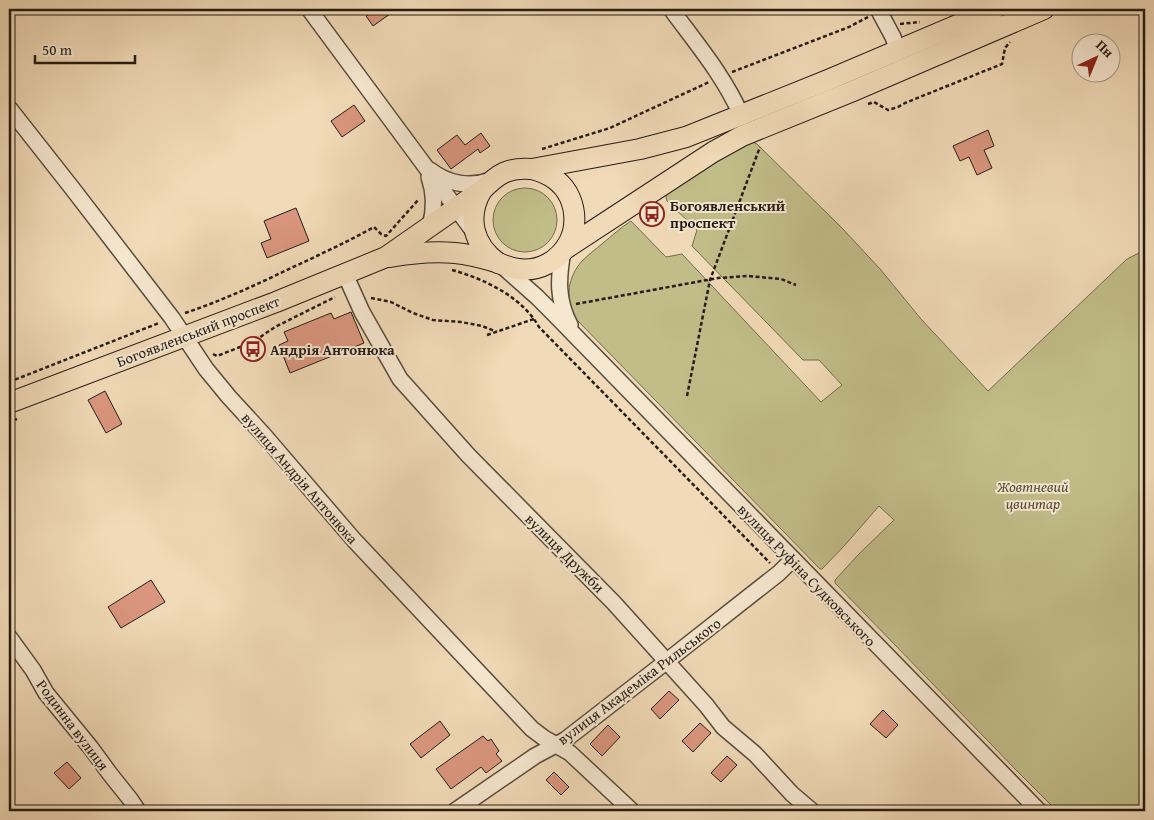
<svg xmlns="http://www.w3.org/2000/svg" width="1154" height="820" font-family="'Gentium Book Plus',serif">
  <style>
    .green { fill: #c1bd89; stroke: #736c4e }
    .building { fill: #da967e; stroke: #251c13 }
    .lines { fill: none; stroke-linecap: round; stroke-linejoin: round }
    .minor-casing { stroke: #584c3c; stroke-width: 18 }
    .major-casing { stroke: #251c13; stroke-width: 22 }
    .path { stroke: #251c13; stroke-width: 2.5; stroke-dasharray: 4 2.5; stroke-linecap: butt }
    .minor { stroke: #f6e7d0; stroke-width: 15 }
    .major { stroke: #f1dab7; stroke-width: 20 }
    .labels { text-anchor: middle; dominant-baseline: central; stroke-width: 4; stroke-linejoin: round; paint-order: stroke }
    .poi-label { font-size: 15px; font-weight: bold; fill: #251c13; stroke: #f6e7d0; text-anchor: start }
    .street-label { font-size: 15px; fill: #251c13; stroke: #f6e7d0 }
    .park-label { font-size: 15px; font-style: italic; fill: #544c36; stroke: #f6e7d0 }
  </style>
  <rect width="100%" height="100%" fill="#f1dab7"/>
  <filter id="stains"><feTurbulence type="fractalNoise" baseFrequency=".004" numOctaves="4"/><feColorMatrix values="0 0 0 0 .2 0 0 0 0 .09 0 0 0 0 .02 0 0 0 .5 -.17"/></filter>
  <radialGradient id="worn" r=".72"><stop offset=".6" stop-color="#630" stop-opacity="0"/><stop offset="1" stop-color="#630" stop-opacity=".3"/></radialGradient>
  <g class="green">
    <path d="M750,141L757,144L842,228L881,270L921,319L988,391L1127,259L1145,250V811H1057L1018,772L835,583V580L858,555L894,520L879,506L845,545L822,569H820L574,317C565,297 568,277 582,261C588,255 596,249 603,243C612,236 621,227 631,221L666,257L682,254L821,402L842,385L819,360H803L692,246L697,230L667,201L666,197L667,191Z"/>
    <circle cx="525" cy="220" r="32"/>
  </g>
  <g class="building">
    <path d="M376,9H397L373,26L366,16Z"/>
    <path d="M354,105L365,121L342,137L331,121Z"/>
    <path d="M988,130L994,146L984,150L992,168L977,175L969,157L960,161L953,146Z"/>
    <path d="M481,133L490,146L480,153L478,149L451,169L437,150L457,135L465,145Z"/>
    <path d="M296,208L309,241L267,258L261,243L271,239L264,221Z"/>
    <path d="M351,312L364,343L290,373L279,345L288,341L284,332L331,313L334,319Z"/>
    <path d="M105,391L122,424L106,433L88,400Z"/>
    <path d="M151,580L165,602L121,628L108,607Z"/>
    <path d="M669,691L679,700L660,719L651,709Z"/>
    <path d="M883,710L898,725L886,738L870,724Z"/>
    <path d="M440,721L450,735L421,758L410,744Z"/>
    <path d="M700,723L711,733L693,752L682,741Z"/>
    <path d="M608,725L620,737L602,756L590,744Z"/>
    <path d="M483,736L488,741L491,739L499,751L496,754L502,761L486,773L481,767L451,789L436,769Z"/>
    <path d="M727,756L737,765L721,782L711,773Z"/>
    <path d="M67,762L81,778L69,789L54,773Z"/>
    <path d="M554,772L569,787L561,795L546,780Z"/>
  </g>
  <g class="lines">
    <defs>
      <g id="minor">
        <path d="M309,9L476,235"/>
        <path d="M671,9C696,43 724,76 741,115"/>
        <path d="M878,9L893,37L898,50"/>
        <path d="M9,108L72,188L172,318L206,369L229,397L263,434L354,540L532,729L544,738L570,753L632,811"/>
        <path d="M430,170C448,184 470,188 491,180"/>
        <path d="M429,177C435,194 435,209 430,226"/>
        <path d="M563,251C558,279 557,300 570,325"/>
        <path d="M501,265L537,297L554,314L1039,811"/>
        <path d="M345,274L362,312L400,379L468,455L614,603L706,705L723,727L755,754L792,794L812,811"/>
        <path d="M9,637L33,670L46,693L91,748L110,774L130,799L138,811"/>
        <path d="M455,811L535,756L565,740L667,661L779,573L793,559"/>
      </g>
      <g id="major">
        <path d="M482,190C466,217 473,245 498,263"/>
        <path d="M565,249L713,152L742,136L853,91L1044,9"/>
        <path d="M390,257C412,253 433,251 455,253C469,254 483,258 496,262C503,265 510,268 518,269C539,272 559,261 569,242C576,229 576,212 570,198C563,182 548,173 532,169"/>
        <path d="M9,403L276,302L386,257L482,190C498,174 508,167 532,169L640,149L686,137L828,80L995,9"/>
      </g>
    </defs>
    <use href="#minor" class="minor-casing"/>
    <use href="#major" class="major-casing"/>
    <g class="path">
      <path d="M900,24L920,22"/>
      <path d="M732,72L849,27L868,17"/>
      <path d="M868,104L874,102L888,110L898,107L905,103L1002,64L1005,48L1010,42"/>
      <path d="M542,149L610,128L709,82"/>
      <path d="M452,270C485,279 522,297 539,327L770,563"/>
      <path d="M371,298L391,302L413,313L433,320L461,322L482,326L497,332"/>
      <path d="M576,304L718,278L748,276L781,279L796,285"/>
      <path d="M185,313C221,301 256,285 291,268C319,255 347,242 374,227L381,234L386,236L419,199"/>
      <path d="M487,335L534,319"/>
      <path d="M213,354L217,356L253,342L275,327L335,297"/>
      <path d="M9,382L159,323"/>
      <path d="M687,396L710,280L760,147"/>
      <path d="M9,422L17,419"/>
    </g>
    <use href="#minor" class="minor"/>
    <use href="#major" class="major"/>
  </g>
  <defs>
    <symbol id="bus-ring" viewBox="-11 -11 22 22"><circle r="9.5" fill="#f6e7d0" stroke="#8f2418" stroke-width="1.5"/><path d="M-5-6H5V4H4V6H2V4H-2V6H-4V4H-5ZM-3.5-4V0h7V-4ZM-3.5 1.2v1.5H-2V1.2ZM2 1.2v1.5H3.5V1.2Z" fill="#8f2418"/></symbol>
  </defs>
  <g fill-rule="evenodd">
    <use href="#bus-ring" x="638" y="200" width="28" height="28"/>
    <use href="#bus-ring" x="239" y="335" width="28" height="28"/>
  </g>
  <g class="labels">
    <g class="poi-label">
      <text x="670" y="205">Богоявленський<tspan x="670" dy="17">проспект</tspan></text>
      <text x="270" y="349">Андрія Антонюка</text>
    </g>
    <g class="street-label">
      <text transform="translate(198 331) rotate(-21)">Богоявленський проспект</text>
      <text transform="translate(300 478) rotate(49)">вулиця Андрія Антонюка</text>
      <text transform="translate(565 553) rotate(45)">вулиця Дружби</text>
      <text transform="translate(807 575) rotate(46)">вулиця Руфіна Судковського</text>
      <text transform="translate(639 681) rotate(-37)">вулиця Академіка Рильського</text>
      <text transform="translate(73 725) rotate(53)">Родинна вулиця</text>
    </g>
    <g class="park-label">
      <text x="1033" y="486">Жовтневий<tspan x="1033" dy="17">цвинтар</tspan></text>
    </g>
  </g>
  <rect width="1154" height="820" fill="none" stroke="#f1dab7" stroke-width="30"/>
  <rect x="10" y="10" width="1134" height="800" fill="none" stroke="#251c13" stroke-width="2.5"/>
  <rect x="15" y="15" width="1124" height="790" fill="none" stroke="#251c13"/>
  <g transform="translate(1096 58) rotate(44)"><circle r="24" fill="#f6e7d0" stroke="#a29684"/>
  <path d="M0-4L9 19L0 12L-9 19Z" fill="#8f2418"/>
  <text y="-8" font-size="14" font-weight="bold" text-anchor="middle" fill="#251c13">Пн</text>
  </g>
  <path d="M35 55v8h100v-8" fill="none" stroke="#251c13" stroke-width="2.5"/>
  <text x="42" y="55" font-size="15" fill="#251c13" stroke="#f6e7d0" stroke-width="4" paint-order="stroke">50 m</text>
  <rect width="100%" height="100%" filter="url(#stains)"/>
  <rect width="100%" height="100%" fill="url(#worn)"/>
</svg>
